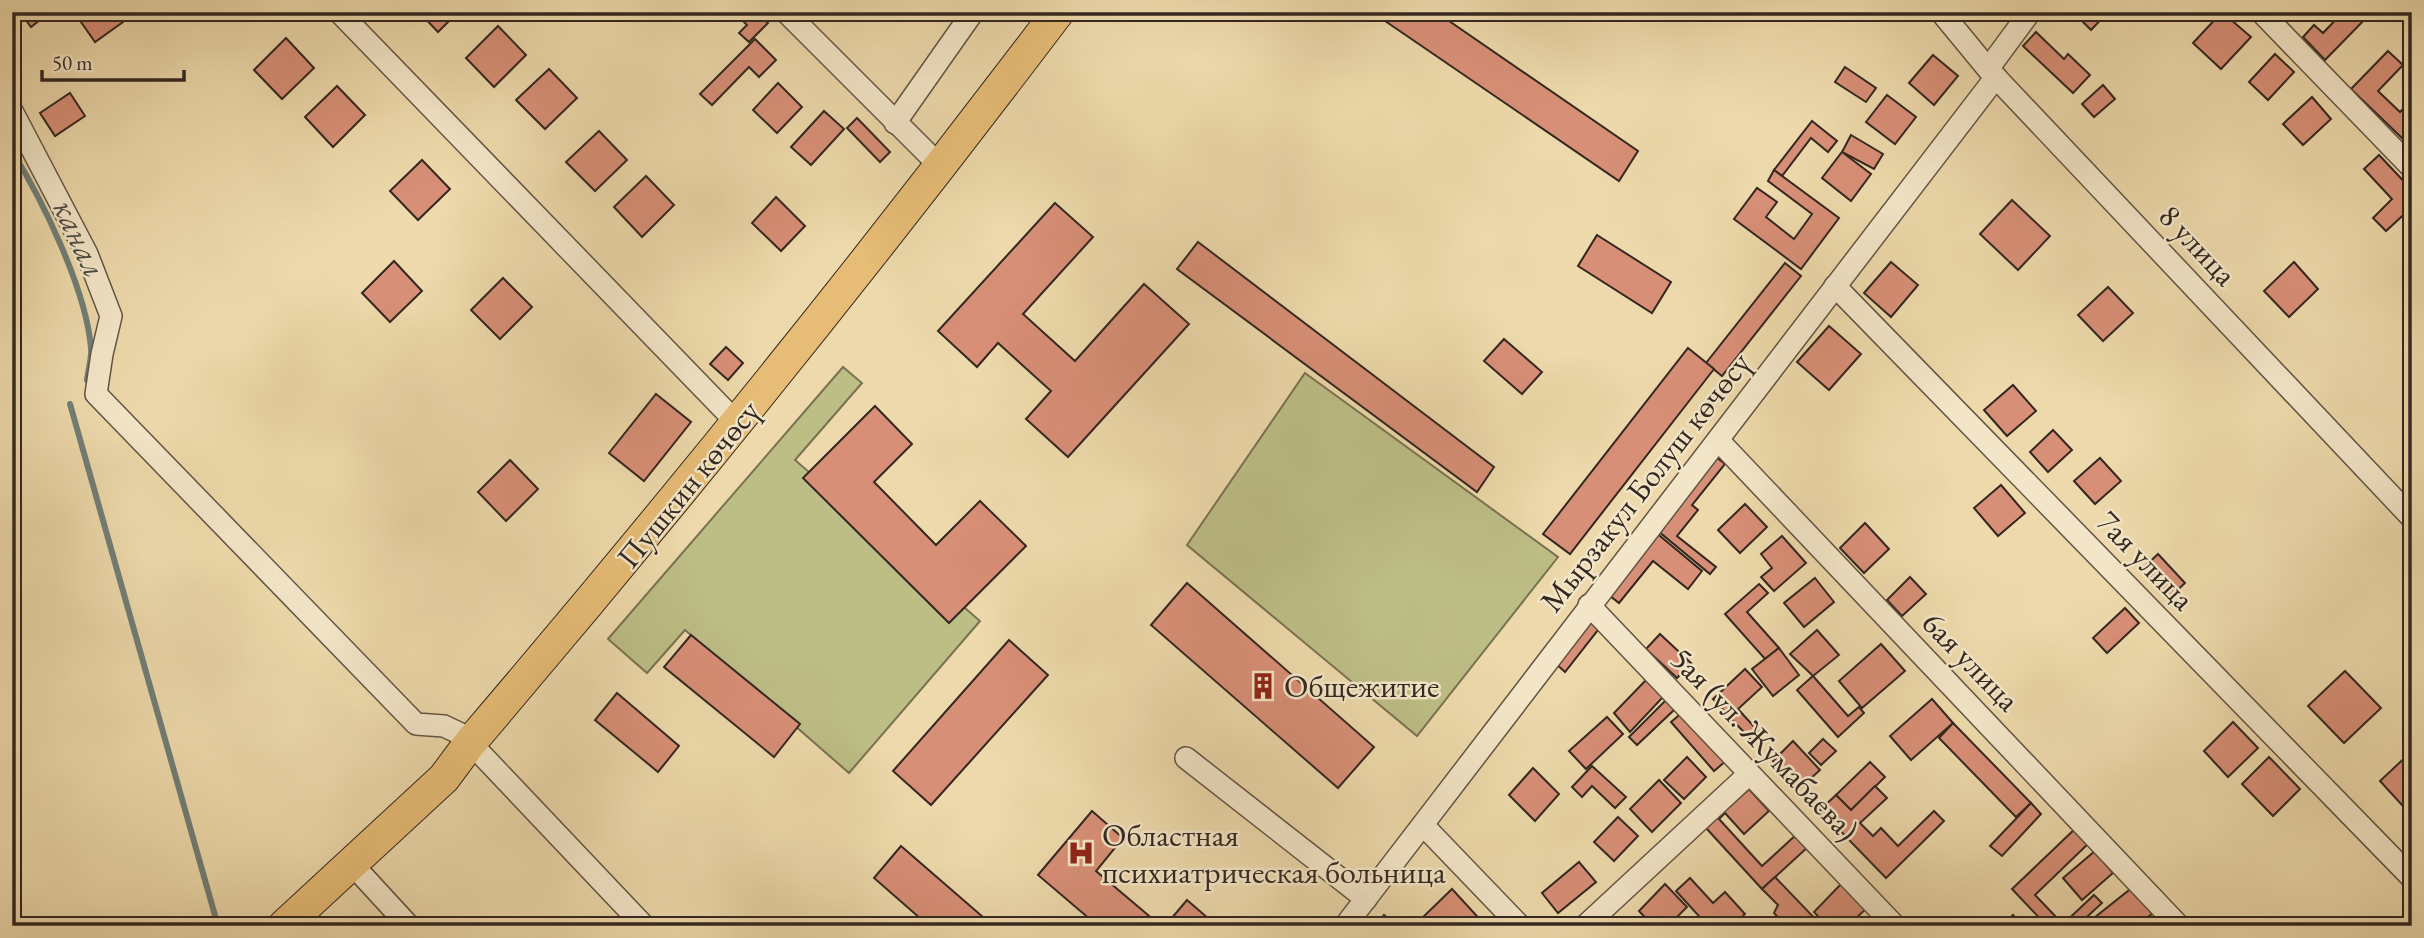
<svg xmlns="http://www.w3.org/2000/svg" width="2424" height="938" font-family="'EB Garamond',serif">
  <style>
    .green { fill: #bdbe86; stroke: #787253; stroke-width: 2 }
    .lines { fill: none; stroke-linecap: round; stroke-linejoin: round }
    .stream { stroke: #717f77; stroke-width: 6 }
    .building { fill: #d88f77; stroke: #332720; stroke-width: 2 }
    .minor-casing { stroke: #625443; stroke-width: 24 }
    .highway-casing { stroke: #332720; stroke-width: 34 }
    .minor { stroke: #f3e6c8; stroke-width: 21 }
    .highway { stroke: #e6bc76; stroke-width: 32 }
    .labels { text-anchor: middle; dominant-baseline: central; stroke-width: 5; stroke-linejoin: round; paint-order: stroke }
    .street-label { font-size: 32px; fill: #332720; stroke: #f3e6c8 }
    .poi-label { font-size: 32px; fill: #332720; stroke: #f3e6c8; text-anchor: start }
    .water-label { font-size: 33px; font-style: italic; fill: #4d4c44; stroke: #f3e6c8 }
  </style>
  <rect width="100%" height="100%" fill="#edd9ab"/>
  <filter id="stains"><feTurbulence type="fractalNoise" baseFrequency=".00286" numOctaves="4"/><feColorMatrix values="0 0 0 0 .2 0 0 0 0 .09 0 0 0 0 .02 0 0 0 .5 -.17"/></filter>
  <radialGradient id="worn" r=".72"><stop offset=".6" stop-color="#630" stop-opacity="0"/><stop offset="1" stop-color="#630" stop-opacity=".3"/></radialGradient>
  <g class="green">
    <path d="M843,367L862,383L795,460L980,621L849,773L685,630L647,673L608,639Z"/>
    <path d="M1305,373L1558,557L1417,736L1187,545Z"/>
  </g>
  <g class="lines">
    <g class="stream">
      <path d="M12,151C43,201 86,289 91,348C92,358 88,370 87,380"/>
      <path d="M70,404L218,926"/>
    </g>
  </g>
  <g class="building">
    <path d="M20,12H50L31,27Z"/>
    <path d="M74,12H116L123,22L95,42Z"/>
    <path d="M419,12H458L438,32Z"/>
    <path d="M734,12H757L768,23L749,42L739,33L747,25Z"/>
    <path d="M1372,12H1436L1638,151L1619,181Z"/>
    <path d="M2073,12H2108L2091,30Z"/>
    <path d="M2222,12L2251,37L2221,69L2193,43Z"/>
    <path d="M2343,12H2372L2325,60L2303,37L2314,25L2323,33Z"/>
    <path d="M498,26L526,55L494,87L466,58Z"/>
    <path d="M2036,32L2064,59L2068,54L2090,75L2073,93L2023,46Z"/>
    <path d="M286,38L314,68L282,99L254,70Z"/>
    <path d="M755,39L776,60L759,77L749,67L712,105L700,94Z"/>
    <path d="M2388,51L2403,65L2378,91L2400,112L2412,100V132L2404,140L2351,89Z"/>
    <path d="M2275,54L2294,72L2268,100L2249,82Z"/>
    <path d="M1933,55L1958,76L1934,105L1909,83Z"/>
    <path d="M1845,67L1876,88L1866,102L1835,82Z"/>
    <path d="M549,69L577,98L545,129L516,100Z"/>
    <path d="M778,83L802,107L777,133L753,110Z"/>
    <path d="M2103,85L2115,99L2094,117L2082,104Z"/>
    <path d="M337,86L365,115L333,147L305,117Z"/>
    <path d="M70,93L85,116L55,136L40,113Z"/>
    <path d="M1887,95L1916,117L1895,144L1866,122Z"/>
    <path d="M2312,97L2331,119L2303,145L2283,124Z"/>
    <path d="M824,111L844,129L811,165L791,147Z"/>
    <path d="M857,118L890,152L880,162L847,128Z"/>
    <path d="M1812,121L1837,141L1828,152L1811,138L1782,176L1774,170Z"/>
    <path d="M599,131L627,160L595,191L566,162Z"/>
    <path d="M1851,135L1883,154L1874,169L1842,152Z"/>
    <path d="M1842,152L1871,174L1851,201L1822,178Z"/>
    <path d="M2379,155L2412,190V207L2386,231L2373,218L2392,199L2364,169Z"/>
    <path d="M422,160L450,189L418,220L390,191Z"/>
    <path d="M1774,170L1839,218L1801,269L1734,219L1757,188L1777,202L1766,217L1794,239L1812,214L1768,181Z"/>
    <path d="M646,176L674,205L642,237L614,207Z"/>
    <path d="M776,197L805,226L781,251L752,223Z"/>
    <path d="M2012,200L2050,236L2018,270L1980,234Z"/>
    <path d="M1055,203L1093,237L1023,314L1075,361L1144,284L1189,324L1068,457L1026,419L1051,391L998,343L977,367L938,331Z"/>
    <path d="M1597,235L1671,282L1652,313L1578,266Z"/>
    <path d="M1198,242L1494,467L1477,492L1177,269Z"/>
    <path d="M394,261L422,291L390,322L362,293Z"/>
    <path d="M1891,262L1918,285L1891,317L1864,293Z"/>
    <path d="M2294,262L2318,289L2289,317L2264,291Z"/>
    <path d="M1785,263L1801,276L1722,376L1706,363Z"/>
    <path d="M503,278L532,307L500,339L471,310Z"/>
    <path d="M2108,287L2133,313L2103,341L2078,315Z"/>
    <path d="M1829,326L1861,354L1829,390L1797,362Z"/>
    <path d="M1504,339L1542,372L1522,394L1484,361Z"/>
    <path d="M726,347L743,363L728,380L710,364Z"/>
    <path d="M1688,348L1714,369L1570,554L1543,534Z"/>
    <path d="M2013,385L2036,411L2007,436L1984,410Z"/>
    <path d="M656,394L691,422L644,481L609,453Z"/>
    <path d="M875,406L912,444L874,482L936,545L980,501L1026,546L949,623L803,478Z"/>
    <path d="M2053,430L2072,450L2048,472L2030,452Z"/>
    <path d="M1711,453L1725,464L1692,505L1698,510L1677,536L1716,567L1710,574L1652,526Z"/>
    <path d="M2100,458L2121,481L2095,504L2074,481Z"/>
    <path d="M510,460L538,489L506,521L478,492Z"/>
    <path d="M2001,485L2025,513L1998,536L1974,508Z"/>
    <path d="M1745,504L1767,527L1740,553L1718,530Z"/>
    <path d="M1865,523L1889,549L1864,573L1840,548Z"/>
    <path d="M1654,531L1702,571L1688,589L1653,561L1619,603L1605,592Z"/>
    <path d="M1782,536L1806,563L1774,591L1761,577L1772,568L1761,554Z"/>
    <path d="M2158,554L2185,583L2168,599L2141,570Z"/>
    <path d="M1910,577L1926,594L1902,616L1887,600Z"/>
    <path d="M1815,578L1834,602L1804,627L1784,603Z"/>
    <path d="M1187,583L1374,747L1338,788L1151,625Z"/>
    <path d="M1759,584L1768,593L1747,612L1779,648L1765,659L1725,614Z"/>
    <path d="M2125,608L2139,623L2107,653L2093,638Z"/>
    <path d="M1591,617L1601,626L1565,672L1555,663Z"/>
    <path d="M1817,630L1839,655L1813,676L1790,654Z"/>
    <path d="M1660,634L1691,663L1677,678L1646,649Z"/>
    <path d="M691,635L800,724L774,757L664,667Z"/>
    <path d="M1009,640L1048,675L931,805L893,771Z"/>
    <path d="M1881,644L1905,671L1862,708L1839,681Z"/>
    <path d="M1779,648L1799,675L1773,696L1752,669Z"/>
    <path d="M1745,669L1762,687L1738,709L1758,731L1753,742L1713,699Z"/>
    <path d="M2345,671L2381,708L2344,743L2308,706Z"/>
    <path d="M1813,676L1848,716L1859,707L1864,713L1838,737L1797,690Z"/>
    <path d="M1647,679L1663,697L1630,732L1614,713Z"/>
    <path d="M617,693L679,746L658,772L595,720Z"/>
    <path d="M1667,699L1674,710L1637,745L1629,737Z"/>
    <path d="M1932,699L1953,723L1911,760L1890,736Z"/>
    <path d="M1685,710L1727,760L1714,771L1671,722Z"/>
    <path d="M1607,717L1623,734L1586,769L1569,751Z"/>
    <path d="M2233,722L2258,748L2228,777L2204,751Z"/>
    <path d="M1953,723L2031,803L2016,817L1939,738Z"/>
    <path d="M1823,739L1836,751L1821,765L1809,753Z"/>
    <path d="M1793,741L1820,770L1799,789L1773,761Z"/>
    <path d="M2412,751V816L2380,781Z"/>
    <path d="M1687,757L1706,777L1684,799L1664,780Z"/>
    <path d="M2269,757L2300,789L2273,816L2242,784Z"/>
    <path d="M1870,762L1885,777L1851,810L1836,795Z"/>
    <path d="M1592,766L1626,797L1615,808L1592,786L1582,797L1572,787Z"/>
    <path d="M1533,768L1559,794L1535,821L1509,795Z"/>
    <path d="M1659,780L1681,803L1652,832L1630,809Z"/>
    <path d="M1875,786L1887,798L1860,823L1873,836L1881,828L1898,846L1934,811L1944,821L1886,878L1820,810L1836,795L1851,810Z"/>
    <path d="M1749,789L1769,811L1744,834L1725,813L1719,819L1762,866L1797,834L1809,846L1762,889L1706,828Z"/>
    <path d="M2031,803L2041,814L2002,856L1990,846Z"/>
    <path d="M1092,811L1123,838L1096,871L1161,926H1098L1038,875Z"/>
    <path d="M1618,817L1638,836L1614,861L1594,842Z"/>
    <path d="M2078,826L2092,840L2035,895L2059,920L2052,926H2047L2012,889Z"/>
    <path d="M901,846L991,924L989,926H929L874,878Z"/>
    <path d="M2095,851L2113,873L2082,900L2063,878Z"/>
    <path d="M1579,862L1596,882L1558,913L1542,893Z"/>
    <path d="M1775,877L1822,926H1786L1774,913L1778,905L1762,889Z"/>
    <path d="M1690,878L1713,903L1725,892L1745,914L1732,926H1708L1676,891Z"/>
    <path d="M1842,883L1866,909L1847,926H1827L1814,912Z"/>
    <path d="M1665,884L1687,907L1668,926H1653L1639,911Z"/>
    <path d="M2133,887L2153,913L2137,926H2101L2094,918Z"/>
    <path d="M1452,889L1486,926H1426L1420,920Z"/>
    <path d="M2094,895L2102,903L2077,926H2061Z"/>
    <path d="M1187,900L1217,926H1165Z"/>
    <path d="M1384,915L1398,926H1376Z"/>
    <path d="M2013,915L2023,926H2001Z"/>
  </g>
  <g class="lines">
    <defs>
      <g id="minor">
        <path d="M339,12L738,424"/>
        <path d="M786,12L941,167"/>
        <path d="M1941,12L1988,69L2412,518"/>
        <path d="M2261,12L2412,168"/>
        <path d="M1988,69L2030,12"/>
        <path d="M12,111L87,254L111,316L102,354L96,394L416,724L444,726L463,735L644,926"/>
        <path d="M895,123L973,12"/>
        <path d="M1835,286L2412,878"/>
        <path d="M1718,440L2179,926"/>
        <path d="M1589,605L1895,926"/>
        <path d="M1186,758L1366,899"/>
        <path d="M1423,825L1520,926"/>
        <path d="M351,863L409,926"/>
        <path d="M1345,926L1996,77"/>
        <path d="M1585,926L1749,774"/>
      </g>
      <path id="highway" d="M284,926L444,778L470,743C673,505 869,262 1058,12"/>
    </defs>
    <use href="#minor" class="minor-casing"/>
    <use href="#highway" class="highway-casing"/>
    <use href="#minor" class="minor"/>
    <use href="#highway" class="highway"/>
  </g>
  <defs>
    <symbol id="building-bare" viewBox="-9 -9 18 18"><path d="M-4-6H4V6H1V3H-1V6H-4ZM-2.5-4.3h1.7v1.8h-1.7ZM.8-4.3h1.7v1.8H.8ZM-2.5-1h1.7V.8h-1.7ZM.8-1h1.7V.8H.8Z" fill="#8f2418" stroke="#f3e6c8" stroke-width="2.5" paint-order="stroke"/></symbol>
    <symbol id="hospital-bare" viewBox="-9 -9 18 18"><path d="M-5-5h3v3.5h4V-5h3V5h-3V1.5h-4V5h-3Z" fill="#8f2418" stroke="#f3e6c8" stroke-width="2.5" paint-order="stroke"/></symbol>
  </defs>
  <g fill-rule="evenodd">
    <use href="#building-bare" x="1244" y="667" width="38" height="38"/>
    <use href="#hospital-bare" x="1062" y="834" width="38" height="38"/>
  </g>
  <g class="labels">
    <g class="street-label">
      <text transform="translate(2198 245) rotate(47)">8 улица</text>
      <text transform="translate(1645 482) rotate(-52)">Мырзакул Болуш көчөсү</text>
      <text transform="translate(688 484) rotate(-51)">Пушкин көчөсү</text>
      <text transform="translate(2146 560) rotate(46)">7ая улица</text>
      <text transform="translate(1971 661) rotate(46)">6ая улица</text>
      <text transform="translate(1765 744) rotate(46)">5ая (ул. Жумабаева)</text>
    </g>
    <g class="poi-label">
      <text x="1284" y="686">Общежитие</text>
      <text x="1102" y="835">Областная<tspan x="1102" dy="37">психиатрическая больница</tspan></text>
    </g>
    <g class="water-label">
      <text transform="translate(80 238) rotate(65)">канал</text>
    </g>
  </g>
  <rect width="2424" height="938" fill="none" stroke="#edd9ab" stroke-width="42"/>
  <rect x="14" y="14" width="2396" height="910" fill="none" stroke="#332720" stroke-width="3.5"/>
  <rect x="21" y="21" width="2382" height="896" fill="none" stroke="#332720" stroke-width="2"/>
  <path d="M42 70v10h142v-10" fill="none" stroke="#332720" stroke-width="3.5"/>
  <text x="52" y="70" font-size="21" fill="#332720" stroke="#f3e6c8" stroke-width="5" paint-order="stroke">50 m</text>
  <rect width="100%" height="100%" filter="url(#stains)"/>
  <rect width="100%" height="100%" fill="url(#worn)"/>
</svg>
